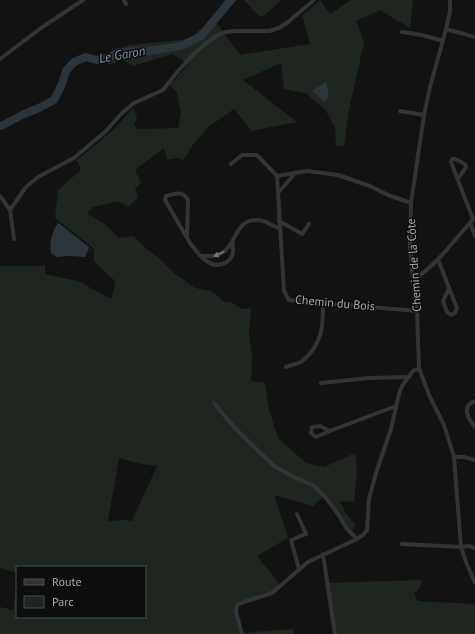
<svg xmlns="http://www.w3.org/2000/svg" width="475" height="634" font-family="'PT Sans',sans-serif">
<rect width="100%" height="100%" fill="#121213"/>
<!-- green -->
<path fill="#1f261f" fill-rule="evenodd" d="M225,0H237L216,22L240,55L310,44L302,15L320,0L330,14L351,0H413L410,28L380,10L356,21L364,42L349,110L344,146L336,145L335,128L326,111L306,93L284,89L281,63L243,80L297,122L252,131L234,109L207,128L192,146L183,161L178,158L167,160L164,148L135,170L141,183L135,189L138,198L128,207L118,201L93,207L87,213L106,225L118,237L121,238L133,236L147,249L159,258L173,272L195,288L211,291L219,297L224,302H231L242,309L251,308L250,323L249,334L252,355L251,381L265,383L269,409L278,438L306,463L324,467L355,453L357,469L354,502L340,501L346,514L356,525L350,534L334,510L323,497L313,506L274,495L288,538L257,556L282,587L265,597L240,604L237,612L243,633L293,629L294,634H0V607L13,610L17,584V617H145V567H17V573L0,568V266H45V274L78,281L111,299L116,282L94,261V249L55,218L58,190L81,170L77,160L113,130L133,108L137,118L134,125L138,129L178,128L181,114L177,93L170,85L188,64L173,54L133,66L122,60L109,65L105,57L129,45L190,39L207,23ZM119,458L142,464L157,466L132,521L125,520L108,521Z
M244,0H281L264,16H259Z
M421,580C422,587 418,590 414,594L418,601L475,604V634H333L325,583Z"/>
<!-- water -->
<path fill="#2c353b" d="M326,82C328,90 330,95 325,102L312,91Z
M58,223L60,224L89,247V248L85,257L69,256L56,257L51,253C49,243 52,232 58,223Z"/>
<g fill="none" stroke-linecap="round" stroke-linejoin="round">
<!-- river -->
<path stroke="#2c353b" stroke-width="8" d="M0,126L3,125L24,114L39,108L54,100L62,84L66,71L74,62L86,57L96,60L108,58L119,52L150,51L181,46L201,36L231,0"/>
<!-- street -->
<path stroke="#333438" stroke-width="4" d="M124,0L126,4
M450,0V12L446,29L430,87L424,115L411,203L410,245L412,272L417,311L419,368L429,395L444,425L454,457L461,547L466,562L475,583
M446,29L475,37
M402,32L422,35L443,41
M0,59L41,28L83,0
M400,111L424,115
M231,164L242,155H257L277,176
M458,179L466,167L465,164L455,159H452L451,162L473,219
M278,193L296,172
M0,196L10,210L14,239
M411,203L388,195L370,186L338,175L307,171L277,176L284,291L289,300L417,311
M10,210L26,187L38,177L74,158L106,131L121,114L134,103L163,90L178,71L194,54L209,41L218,35L226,32L237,31H269L279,28L288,22L314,0
M279,221L302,234L309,224
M470,223L475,236
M187,236L188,200C182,190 176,194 166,196L165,200L190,243C195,250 201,258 208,262C217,268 231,264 233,252C233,249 233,245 232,242
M202,256C208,256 214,257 220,254C238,245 234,218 259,220C267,221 272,226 279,228
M438,259L449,288L443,301L447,312L451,315L455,313L457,308L449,288
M413,280C435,267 457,237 474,218
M286,367C291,365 297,364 301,362C305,359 309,355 312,351C323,336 323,321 323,303
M321,383L369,378L409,377
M475,401C461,406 468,419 475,427
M214,403L234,427L251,444L274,466L292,476L314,486L326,498L338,514L347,529L357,539
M330,431L316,437L311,433L312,427L320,426L330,431L396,406
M454,457H464L475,460
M297,514L306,534L291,540L299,569
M402,544L461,547L469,546L475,548
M323,554L335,634
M242,634L236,612L237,605L241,603L272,593L308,562L357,539L363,535L367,530L369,499L376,473L391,429L399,394L402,386L413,371L419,368"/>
</g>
<!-- one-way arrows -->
<defs><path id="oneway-solid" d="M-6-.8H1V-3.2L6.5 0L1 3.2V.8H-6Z"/></defs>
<use fill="#71757c" href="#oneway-solid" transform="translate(219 254) rotate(155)"/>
<g text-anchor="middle" stroke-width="3" stroke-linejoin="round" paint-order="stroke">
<!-- street labels -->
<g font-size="12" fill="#a4aab3" stroke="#0d0d0e">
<text transform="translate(414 265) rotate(-94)" y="4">Chemin de la Côte</text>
<text transform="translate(335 303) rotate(5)" y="4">Chemin du Bois</text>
</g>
<!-- water labels -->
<g font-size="13" font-style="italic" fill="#7e98ab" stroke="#0d0d0e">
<text transform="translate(122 54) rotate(-10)" y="5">Le Garon</text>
</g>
</g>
<!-- legend -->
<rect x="16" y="566" width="130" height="52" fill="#0d0d0e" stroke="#494c50"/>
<rect x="24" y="579" width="20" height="6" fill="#333438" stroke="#494c50"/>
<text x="52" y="586" font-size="12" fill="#a4aab3">Route</text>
<rect x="24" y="596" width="20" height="12" fill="#1f261f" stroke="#494c50"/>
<text x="52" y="606" font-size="12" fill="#a4aab3">Parc</text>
</svg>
